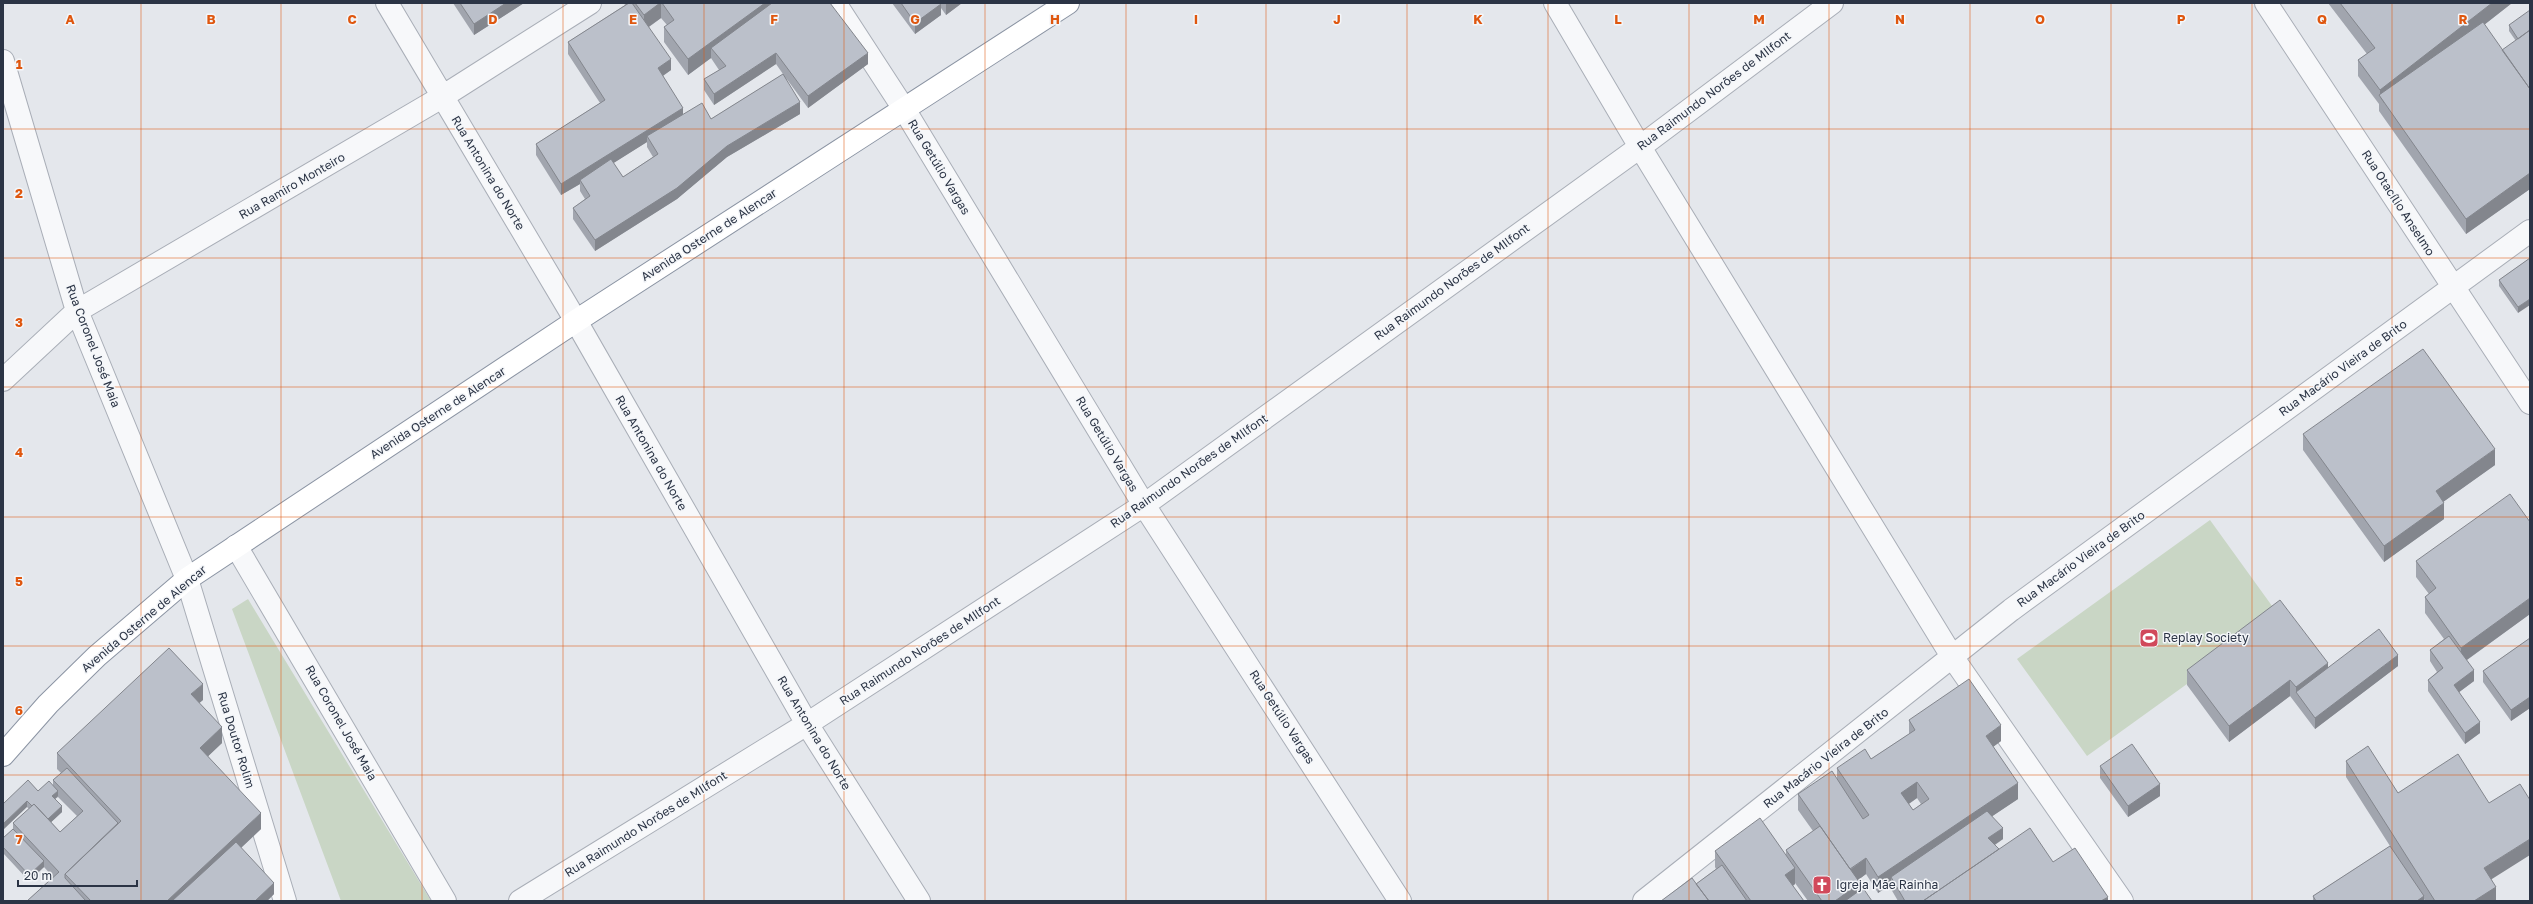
<svg xmlns="http://www.w3.org/2000/svg" width="2533" height="904" font-family="'Golos Text',sans-serif">
<rect width="100%" height="100%" fill="#e4e7ec"/>
<!-- green -->
<path fill="#c9d6c5" d="M2210,520L2280,617L2087,756L2017,659Z
M248,599L431,901H341L232,609Z"/>
<g fill="none" stroke-linecap="round" stroke-linejoin="round">
<!-- minor casing -->
<g stroke="#a9aeb7" stroke-width="24">
<path id="minor" d="M387,3L576,321L807,724L919,901
M835,3L904,109L1144,505L1400,901
M1555,3L1640,147L1953,658L2122,901
M2266,3L2530,403
M3,61L77,311L187,579L285,901
M3,380L77,311L442,97L590,3
M236,546L445,901
M520,901L807,724L1144,505L1640,147L1832,3
M1644,901L2011,610L2530,231"/>
</g>
<!-- highway casing -->
<g stroke="#8b94a3" stroke-width="24">
<path id="highway" d="M3,755L48,704L97,656L187,579L576,321L1068,3"/>
</g>
<!-- minor -->
<use href="#minor" stroke="#f7f8fa" stroke-width="22"/>
<!-- highway -->
<use href="#highway" stroke="#fff" stroke-width="22"/>
</g>
<!-- wall -->
<path fill="#a1a5ae" fill-rule="evenodd" d="M453,3H524L474,35Z
M624,3H830L868,64L808,108L786,78L800,114L727,157L677,199L595,251L573,219V208L585,199L580,191V184L561,195L536,155V144L600,103L568,54V42L625,5ZM661,18L667,25L664,27V42L688,75L711,58L719,70L704,79V90L714,105L776,64L783,74L711,119L683,115L663,76L671,70L649,27ZM647,142V147L653,157L623,177L613,163Z
M892,3H962L946,15L941,8V15L915,34Z
M2328,3H2512L2484,25L2502,50L2516,41L2509,31V25L2530,11V189L2466,234L2379,111V104L2358,76V60L2367,54Z
M2530,258L2518,313L2499,286V280Z
M2303,434L2495,465L2443,502L2444,519L2384,562L2303,450Z
M2416,561L2530,614L2467,660L2474,681L2459,692L2480,733L2465,744L2428,691V680L2437,672L2430,661V650L2444,639L2425,613V597L2429,594L2416,577Z
M2530,638V708L2511,721L2483,682V671Z
M2398,666L2315,729L2290,696L2229,742L2187,685V670Z
M203,700L199,703L222,743L208,756L261,829L241,848L274,894L267,901H27L53,877L44,867L29,881L3,853V838L13,829V823L29,809L27,807L3,804L53,785V780L61,773L57,769V753ZM58,797L77,816L60,832L51,822L62,812L55,799Z
M1909,720L2001,741L1993,747L2018,799L1992,816L2003,839L1995,845L1999,849L2053,862L2108,901H1898L1891,889V884L1878,893L1866,874L1858,880L1860,890L1872,901H1808L1795,883V884L1793,886L1804,901H1661L1696,884L1716,869L1715,867V851L1786,855V850L1813,831L1798,810V794L1837,780V768L1871,759L1909,734ZM1917,798L1921,804L1913,810L1909,804Z
M2346,761L2398,793L2492,880L2496,901H2425L2424,899V901H2313V896L2390,846L2346,777Z
M2100,766L2160,796L2128,817L2100,778Z"/>
<!-- shaded-wall -->
<path fill="#83868d" d="M506,3H524L474,35V24Z
M660,3H661V18L644,30V15Z
M765,3H787L711,48V58L688,75V59Z
M947,3H962L946,15V4Z
M2492,3H2512L2384,103L2380,97V90Z
M941,4V15L915,34V23Z
M776,53V64L714,105V94Z
M868,53V64L808,108V96Z
M671,59V70L658,79V68Z
M800,102V114L727,157L677,199L595,251V240L727,146Z
M683,108V119L647,136V142L582,183L580,180V184L561,195V184Z
M2530,173V189L2466,234V219Z
M2530,299V305L2518,313V307Z
M2495,449V465L2436,507V491Z
M2444,503V519L2384,562V546Z
M2530,598V614L2461,664V648Z
M2398,655V666L2315,729V718Z
M2328,663V679L2296,692V687Z
M2474,670V681L2454,696V685Z
M2290,680V696L2229,742V726Z
M203,684V700L191,710V694Z
M2530,697V708L2511,721V710Z
M2480,722V733L2465,744V733Z
M2001,725V741L1986,752V736Z
M222,727V743L200,764V748Z
M1917,782V798L1901,809V793Z
M2018,783V799L1894,882L1891,877V884L1878,893V877Z
M2160,784V796L2128,817V806Z
M58,791V796L52,802V796Z
M27,801V807L3,830V824Z
M62,806V812L46,827V821Z
M261,813V829L184,901H167Z
M2003,828V839L1988,849V838Z
M2530,839V855L2484,884V868Z
M1866,858V874L1850,886V870Z
M44,861V867L29,881V875Z
M1795,868V884L1785,891V875Z
M274,883V894L267,901H255Z
M1860,883V901H1835Z
M2496,887V901H2474Z
M2424,896V901H2417Z
M2108,897V901H2101Z"/>
<!-- building -->
<path fill="#bbc0ca" stroke="#83868d" fill-rule="evenodd" d="M460,3H506L474,24Z
M629,3H632L671,59L658,68L683,108L561,184L536,144L605,100L568,42Z
M635,3H660L644,15Z
M662,3H765L688,59L664,27L674,20Z
M772,3H830L868,53L808,96L776,53L714,94L704,79L726,66L711,48Z
M901,3H941V4L915,23Z
M2340,3H2492L2380,90L2358,60L2375,48Z
M2530,10V30L2518,39L2509,25Z
M2483,22L2530,89V173L2466,219L2379,95Z
M2530,30V89L2502,50Z
M783,74L800,102L727,146L677,188L595,240L573,208L590,196L580,180L611,159L623,177L658,154L647,136L702,103L711,119Z
M2530,258V299L2518,307L2499,280Z
M2423,349L2495,449L2436,491L2444,503L2384,546L2303,434Z
M2510,494L2530,522V598L2461,648L2425,597L2436,588L2416,561Z
M2280,600L2328,663L2296,687L2290,680L2229,726L2187,670Z
M2379,629L2398,655L2315,718L2296,692Z
M2449,636L2474,670L2454,685L2480,722L2465,733L2428,680L2443,668L2430,650Z
M2530,638V697L2511,710L2483,671Z
M169,648L203,684L191,694L222,727L200,748L261,813L167,901H91L65,874L121,821L57,753Z
M1969,679L2001,725L1986,736L2018,783L1878,877L1866,858L1850,869L1798,794L1832,771L1863,819L1869,815L1837,768L1865,749L1871,759L1915,730L1909,720ZM1917,782L1929,799L1913,810L1901,793Z
M2132,744L2160,784L2128,806L2100,766Z
M2368,746L2398,793L2458,754L2489,803L2520,784L2530,800V839L2484,868L2496,887L2474,901H2435L2346,761Z
M67,768L118,823L65,874V878L86,901H27L59,872L13,823L34,804L60,832L83,811L53,780Z
M28,780L38,791L49,781L58,791L52,796L62,806L48,819L34,804L32,806L27,801L3,824V804Z
M1987,811L2003,828L1988,838L1999,849L1923,901H1905L1891,877Z
M1760,818L1795,868L1785,875L1804,901H1751L1715,851Z
M1820,826L1860,883L1835,901H1822L1786,850Z
M2030,828L2053,862L2075,848L2108,897L2101,901H1923Z
M13,829L44,861L29,875L3,847V838Z
M236,842L274,883L255,901H172Z
M2390,846L2424,896L2417,901H2316L2313,896Z
M1722,865L1747,901H1709L1696,884Z
M1692,878L1709,901H1661Z
M1863,888L1872,901H1845Z"/>
<!-- grid -->
<path fill="none" stroke="#df570f" stroke-width="1" stroke-opacity="0.55" d="M141,3V901M281,3V901M422,3V901M563,3V901M704,3V901M844,3V901M985,3V901M1126,3V901M1266,3V901M1407,3V901M1548,3V901M1689,3V901M1829,3V901M1970,3V901M2111,3V901M2252,3V901M2392,3V901M3,129H2530M3,258H2530M3,387H2530M3,517H2530M3,646H2530M3,775H2530"/>
<!-- icons -->
<defs>
<g id="stadium-square" transform="scale(1)"><rect x="-9" y="-9" width="18" height="18" rx="4" fill="#d1495b" stroke="#f4f6f9"/><path d="M0-5a6.5 5 0 1 0 0 10a6.5 5 0 1 0 0-10ZM-3.5-1.8h7v3.6h-7Z" fill="#fff"/></g>
<g id="church-square" transform="scale(1)"><rect x="-9" y="-9" width="18" height="18" rx="4" fill="#d1495b" stroke="#f4f6f9"/><path d="M-1.2-6h2.4v3.5h3.3v2.4h-3.3V6h-2.4V-.1h-3.3v-2.4h3.3Z" fill="#fff"/></g>
</defs>
<g fill-rule="evenodd">
<use href="#stadium-square" x="2149" y="638"/>
<use href="#church-square" x="1822" y="885"/>
</g>
<g text-anchor="middle" stroke-width="3" stroke-linejoin="round" paint-order="stroke">
<!-- street labels -->
<g font-size="12" fill="#2b3445" stroke="#f4f6f9">
<text transform="translate(1714 91) rotate(-37)" y="4">Rua Raimundo Norões de MIlfont</text>
<text transform="translate(939 167) rotate(59)" y="4">Rua Getúlio Vargas</text>
<text transform="translate(488 173) rotate(59)" y="4">Rua Antonina do Norte</text>
<text transform="translate(292 186) rotate(-30)" y="4">Rua Ramiro Monteiro</text>
<text transform="translate(2398 203) rotate(57)" y="4">Rua Otacílio Anselmo</text>
<text transform="translate(709 235) rotate(-33)" y="4">Avenida Osterne de Alencar</text>
<text transform="translate(1452 282) rotate(-36)" y="4">Rua Raimundo Norões de MIlfont</text>
<text transform="translate(93 346) rotate(69)" y="4">Rua Coronel José Maia</text>
<text transform="translate(2343 368) rotate(-36)" y="4">Rua Macário Vieira de Brito</text>
<text transform="translate(438 413) rotate(-33)" y="4">Avenida Osterne de Alencar</text>
<text transform="translate(1107 444) rotate(59)" y="4">Rua Getúlio Vargas</text>
<text transform="translate(651 453) rotate(60)" y="4">Rua Antonina do Norte</text>
<text transform="translate(1189 471) rotate(-35)" y="4">Rua Raimundo Norões de MIlfont</text>
<text transform="translate(2081 559) rotate(-36)" y="4">Rua Macário Vieira de Brito</text>
<text transform="translate(144 619) rotate(-40)" y="4">Avenida Osterne de Alencar</text>
<text transform="translate(920 651) rotate(-33)" y="4">Rua Raimundo Norões de MIlfont</text>
<text transform="translate(1282 717) rotate(57)" y="4">Rua Getúlio Vargas</text>
<text transform="translate(341 723) rotate(60)" y="4">Rua Coronel José Maia</text>
<text transform="translate(814 733) rotate(59)" y="4">Rua Antonina do Norte</text>
<text transform="translate(236 740) rotate(73)" y="4">Rua Doutor Rolim</text>
<text transform="translate(1826 758) rotate(-38)" y="4">Rua Macário Vieira de Brito</text>
<text transform="translate(646 824) rotate(-32)" y="4">Rua Raimundo Norões de MIlfont</text>
</g>
<!-- poi labels -->
<g font-size="12" fill="#2b3445" stroke="#f4f6f9" text-anchor="start">
<text x="2163" y="642">Replay Society</text>
<text x="1836" y="889">Igreja Mãe Rainha</text>
</g>
</g>
<g font-size="13" text-anchor="middle" font-weight="bold" fill="#df570f" stroke="#f4f6f9" stroke-width="3" stroke-linejoin="round" paint-order="stroke">
<text x="70" y="24">A</text>
<text x="211" y="24">B</text>
<text x="352" y="24">C</text>
<text x="493" y="24">D</text>
<text x="633" y="24">E</text>
<text x="774" y="24">F</text>
<text x="915" y="24">G</text>
<text x="1055" y="24">H</text>
<text x="1196" y="24">I</text>
<text x="1337" y="24">J</text>
<text x="1478" y="24">K</text>
<text x="1618" y="24">L</text>
<text x="1759" y="24">M</text>
<text x="1900" y="24">N</text>
<text x="2040" y="24">O</text>
<text x="2181" y="24">P</text>
<text x="2322" y="24">Q</text>
<text x="2463" y="24">R</text>
<text x="19" y="69">1</text>
<text x="19" y="198">2</text>
<text x="19" y="327">3</text>
<text x="19" y="457">4</text>
<text x="19" y="586">5</text>
<text x="19" y="715">6</text>
<text x="19" y="844">7</text>
</g>
<!-- border -->
<rect width="2533" height="904" fill="none" stroke="#2b3445" stroke-width="8"/>
<!-- scale -->
<path d="M18 880v6h119v-6" fill="none" stroke="#2b3445" stroke-width="2"/>
<text x="24" y="880" font-size="12" fill="#2b3445" stroke="#f4f6f9" stroke-width="3" paint-order="stroke">20 m</text>
</svg>
